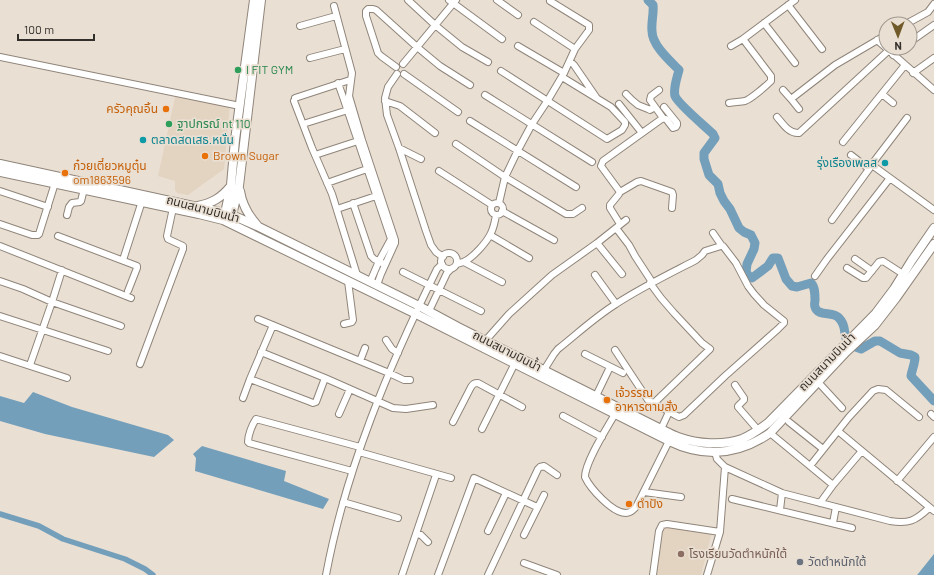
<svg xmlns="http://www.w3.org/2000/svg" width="934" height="575" font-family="Barlow,'Noto Sans Thai',sans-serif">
<rect width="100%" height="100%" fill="#eadfd3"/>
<!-- built -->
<path fill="#e3d3c1" d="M176,93L230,104L224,169L188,195L177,193L175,190V181L158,176Z
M663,525L712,532L701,575H653Z"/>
<!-- water -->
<path fill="#749fbb" d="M33,392L72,407L168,435L174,440L154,457L45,434L0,421V396L24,403Z
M202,446L286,471L284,481L329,499L323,509L195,471L196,458L193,454Z
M934,554V575H917L918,574Z"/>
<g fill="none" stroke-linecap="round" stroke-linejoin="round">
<!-- canal -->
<path stroke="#749fbb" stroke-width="5.5" d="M0,514L39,526L63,539L125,559L145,569L153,575"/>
<!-- river -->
<path stroke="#749fbb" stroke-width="9" d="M648,0L653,5C654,14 651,22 652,31C652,45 669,60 679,70C677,78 673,88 675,96C678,104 706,127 713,134L715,138L704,153V159L709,175L718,184L720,193L724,201L730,209L739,228L744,232L751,235L755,243L754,249L747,264L746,272L748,275L752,278L768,266L773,258H778L786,279L792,286L797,287L811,283C815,287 815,294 815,300C815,302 814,305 815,307C818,317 833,311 839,318C851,330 836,341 861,349L875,341H880L900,353L911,355L915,357C915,364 912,369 911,376L934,401"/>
<!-- minor casing -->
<g stroke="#8f857a" stroke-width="8">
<path id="minor" d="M408,0L435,25L462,47L488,62
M449,0L502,39
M497,0L518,15
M788,5L822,49
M334,6L352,73L349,96L362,140L395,240V243L381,274L377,285
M534,22L575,49
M764,23L795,63
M906,24L928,12L934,4
M300,26L336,16
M877,40L934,90
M910,42L934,25
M518,46L564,73
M731,46L743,39L795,0
M893,55L902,48
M0,57L240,106
M310,58L345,49
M570,61L574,65L596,97
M403,64L456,0
M396,67L381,56L378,53L366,16V11L368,9H373L376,10L417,47L440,66L470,85
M501,71L607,139L622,130L625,125V122L611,107L562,77
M913,73L934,58
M397,74L388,87L385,98L387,115L399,148L426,231L431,245L436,252L443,257
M404,74L458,112
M338,83L343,97L391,239L379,261L370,282
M659,90L651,96L650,100L663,118
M783,90L791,99
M626,94L632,100L638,105L648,109L650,110L655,107
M882,94L893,103
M485,95L592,162
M295,98L350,80
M294,101L312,148L332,194L357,275
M385,101L400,106L435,133
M729,103C734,102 740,102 745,101C751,99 766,86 771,81V76L743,39
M619,104L642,133
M799,109L791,99L835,65L886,35
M777,117C783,124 789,134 799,133L888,51
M470,121L576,187
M303,124L348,110
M843,142L905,65
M456,144L505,177L566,214H573L582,208
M399,148L421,159
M315,155L361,140
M851,155L869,169
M872,165L934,210
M439,171L492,205
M327,183L367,169
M0,191L48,207
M620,192L637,182L641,181L672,192L673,195L672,208
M353,203L371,256L374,259L382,263
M499,203L505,177L518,150L532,124L548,100L564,73L575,49L589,30V25L550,1
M491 209a6 6 0 1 1 12 0a6 6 0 1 1-12 0Z
M337,209L376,196
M502,211L554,240
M67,215L69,207L72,203L80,202L81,201L84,189
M832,220L872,165V164L907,118
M0,224L32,235H38L39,234L55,183
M620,224L610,208V205L619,194L620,192L601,166L603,161L663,118L666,119L673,128L676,127L677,125V123L664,107
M616,228L629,245L635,256L652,282
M713,233L722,246
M490,235L529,258
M58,236L137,266V268L128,291
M597,243L622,274
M0,246L131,298
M441 261a8 8 0 1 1 16 0a8 8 0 1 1-16 0Z
M855,259L872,271
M123,260L142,201
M464,262L502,282
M457,264C459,263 461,263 463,262C472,259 487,242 491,233C494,227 495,221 496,215
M847,268L863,278H866L879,262L883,261L903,274
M403,272L481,311
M595,275L616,304
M815,276L827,259L890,178
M0,281L23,289L52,302L121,326
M650,283L661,298L674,313L702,343L710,349L654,403
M429,311L447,273L451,269
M0,316L108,351
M258,319L389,373L404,380H410
M344,324L352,322L353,320L348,281
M386,340L392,349L398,353
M486,340L509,314L552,275L597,243L626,220
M261,352L325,378L393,408L406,409L433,405
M585,354L623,373
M0,356L67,378
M360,361L365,348
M140,364L183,249V246L168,239L167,236L173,208
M30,365L52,302L62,270
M544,370L554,354L558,349C577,334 595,317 616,304C642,287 669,274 696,260L702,255L705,251L721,246H723L736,263L748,286L754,294L764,305L784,321V323L778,329L725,376L684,415L679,417L675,415L648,400L615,350
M250,379L308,401L313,403L316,402L325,378
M818,382L842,408
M735,385L744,398V400L738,406V407L758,430
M596,396L610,367
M243,398L250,379L273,325
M339,414L350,389
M615,414C607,428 585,462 585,477C590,488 612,513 626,513C631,513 633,510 636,507L669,441
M931,414L934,417
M563,416L602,437
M453,422L471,387C473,384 474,383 478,383L522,407
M789,422L823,449
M482,429L515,363
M661,429L669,412
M838,431L934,511
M770,433L833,485
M359,452L451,478
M715,452L717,459L725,467L782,493L890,521C909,524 915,521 929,508
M810,466L849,417L873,391L878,389L886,390L919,417
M352,471L249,443L248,442C248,435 252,425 256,419L360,447
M897,481L934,437
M644,492L681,497
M732,499L852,528
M343,502L398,518
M820,503L833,485L861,452
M780,510L782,493
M833,523L836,507
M488,531L506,493
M417,534L421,535L428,542
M524,535L544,495
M524,563L557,575
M326,575C346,468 389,366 437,269L442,264
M402,575L436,475
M438,575L474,478L537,507
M488,575L538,469L540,467L544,466L557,475
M653,575L659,531L662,525L667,524L720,532
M707,575L720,532L725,467"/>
</g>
<!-- secondary casing -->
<g stroke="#8f857a" stroke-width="10">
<path id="secondary" d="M0,164L216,211L232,215L257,226L419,306L458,327L661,429C667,432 672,435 678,437C698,444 722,446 742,439C751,435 760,429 768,423L876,313L894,289L912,260L934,228
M0,172L199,214L223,220L416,314L669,441C704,458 738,455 770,433L846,352L875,325L896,298L934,244
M240,191C242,204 248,215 257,225
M198,206C212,203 221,198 230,187
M224,218L231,185L235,140L254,0
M231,219L239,186L261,0"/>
</g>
<!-- minor -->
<use href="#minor" stroke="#fff" stroke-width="6"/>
<!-- secondary -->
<use href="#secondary" stroke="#fff" stroke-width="8"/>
</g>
<!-- markers -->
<g fill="#2e9e5b" stroke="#eadfd3" stroke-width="1.5">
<circle cx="238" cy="70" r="4"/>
<circle cx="169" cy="124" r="4"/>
</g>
<g fill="#e8710a" stroke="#eadfd3" stroke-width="1.5">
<circle cx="166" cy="109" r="4"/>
<circle cx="205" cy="156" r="4"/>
<circle cx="65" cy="173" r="4"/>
<circle cx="607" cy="400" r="4"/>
<circle cx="629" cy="504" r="4"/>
</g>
<g fill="#0f9aa8" stroke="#eadfd3" stroke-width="1.5">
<circle cx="143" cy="140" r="4"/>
<circle cx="885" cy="163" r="4"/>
</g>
<circle fill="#8d6e63" stroke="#eadfd3" stroke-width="1.5" cx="681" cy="554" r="4"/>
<circle fill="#6b7280" stroke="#eadfd3" stroke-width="1.5" cx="800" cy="562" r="4"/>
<g text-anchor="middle" stroke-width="3.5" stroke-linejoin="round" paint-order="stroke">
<!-- leisure labels -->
<g font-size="12" fill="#27864d" stroke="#eadfd3" text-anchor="start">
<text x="246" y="74">I FIT GYM</text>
<text x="177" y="128">ฐาปกรณ์ nt 110</text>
</g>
<!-- food labels -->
<g font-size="12" fill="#c56008" stroke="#eadfd3" text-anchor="start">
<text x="158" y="113" text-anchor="end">ครัวคุณอิ้น</text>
<text x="213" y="160">Brown Sugar</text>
<text x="73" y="170">ก๋วยเตี๋ยวหมูตุ๋น<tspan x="73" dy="14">om1863596</tspan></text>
<text x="615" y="397">เจ้วรรณ<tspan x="615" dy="14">อาหารตามสั่ง</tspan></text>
<text x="637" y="508">ดำปัง</text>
</g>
<!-- culture labels -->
<g font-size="12" fill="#0d838f" stroke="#eadfd3" text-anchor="start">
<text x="151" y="144">ตลาดสดเสธ.หนั่น</text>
<text x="877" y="167" text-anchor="end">รุ่งเรืองเพลส</text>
</g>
<!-- street labels -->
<g font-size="12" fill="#332f2a" stroke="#eadfd3">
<text transform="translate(203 209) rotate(15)" y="4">ถนนสนามบินน้ำ</text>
<text transform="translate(507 351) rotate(27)" y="4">ถนนสนามบินน้ำ</text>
<text transform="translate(827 362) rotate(-46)" y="4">ถนนสนามบินน้ำ</text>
</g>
<!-- education labels -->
<g font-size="12" fill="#785e54" stroke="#eadfd3" text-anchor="start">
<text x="689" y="558">โรงเรียนวัดตำหนักใต้</text>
</g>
<!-- worship labels -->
<g font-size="12" fill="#5b616d" stroke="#eadfd3" text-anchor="start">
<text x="808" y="566">วัดตำหนักใต้</text>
</g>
</g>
<!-- north arrow -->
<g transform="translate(898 36) rotate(179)"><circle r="19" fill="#eadfd3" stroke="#a1998f"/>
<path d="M0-3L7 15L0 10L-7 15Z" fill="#715a2a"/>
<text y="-6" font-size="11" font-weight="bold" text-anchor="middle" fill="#332f2a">N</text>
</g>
<!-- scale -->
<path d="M18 34v6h76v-6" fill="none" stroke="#332f2a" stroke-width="2"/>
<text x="24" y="34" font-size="12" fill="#332f2a" stroke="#eadfd3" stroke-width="3" paint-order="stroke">100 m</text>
</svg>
